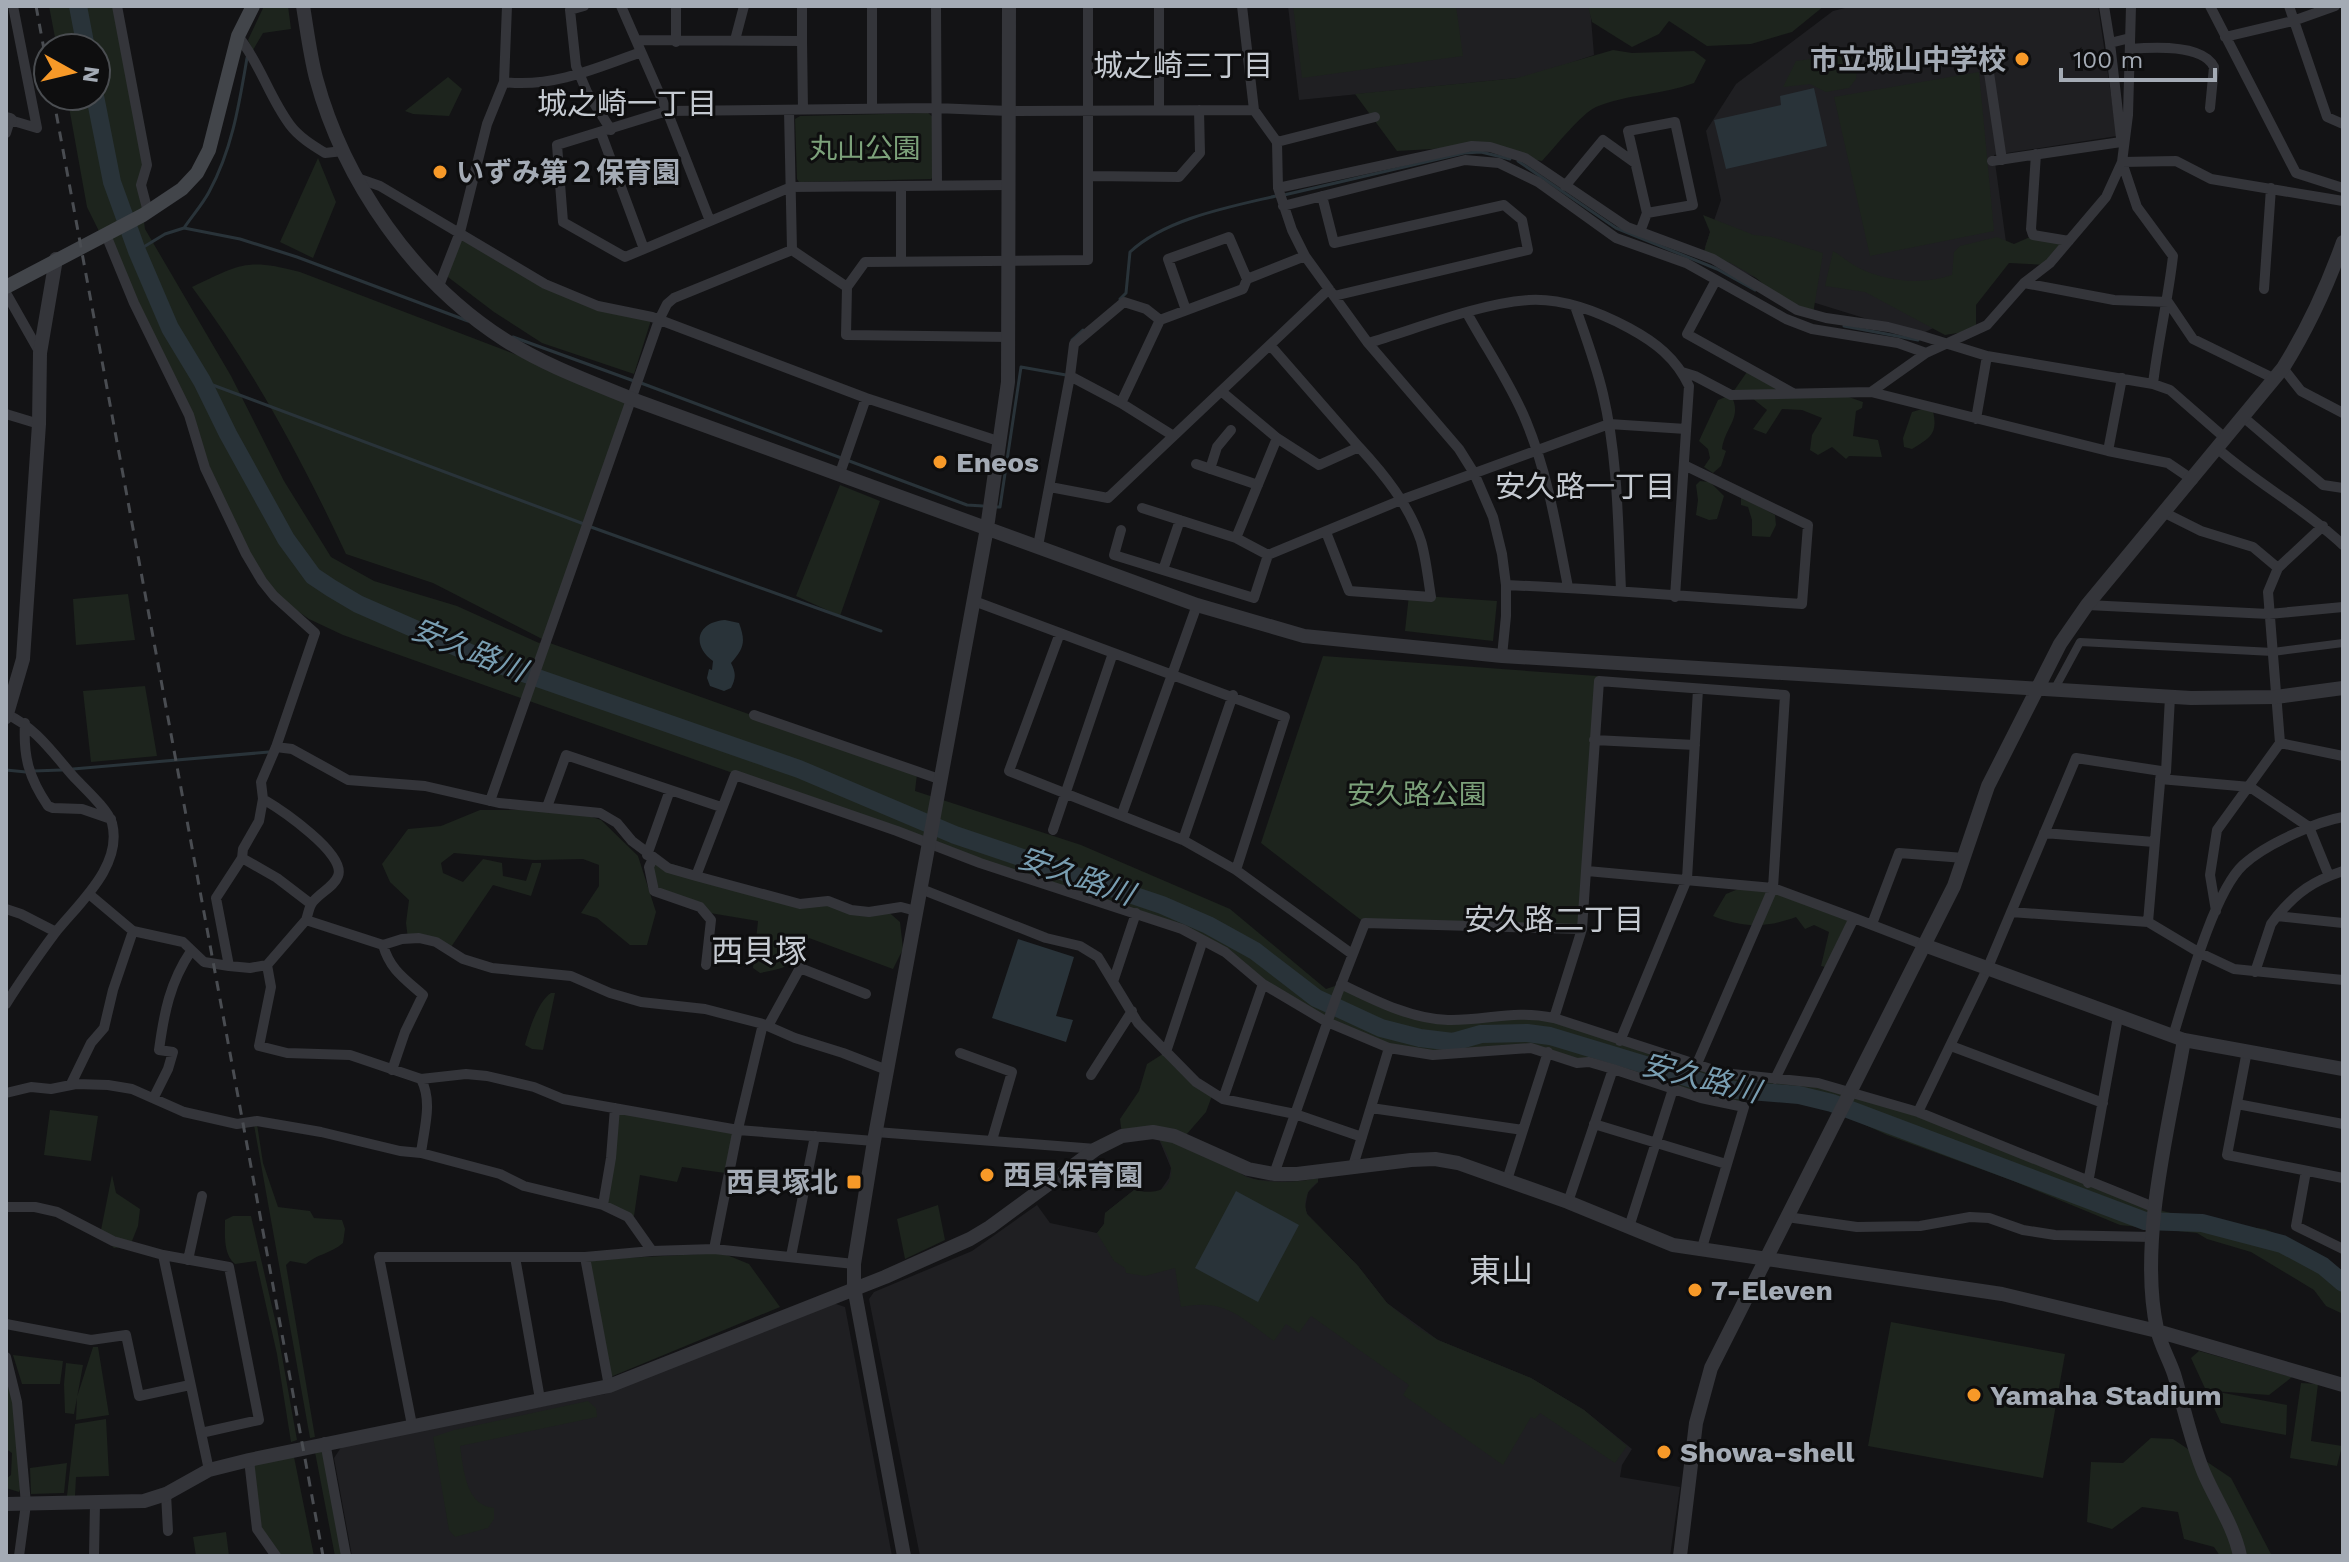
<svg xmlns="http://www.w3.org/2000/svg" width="2349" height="1562" font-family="'Work Sans','Noto Sans JP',sans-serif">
<rect width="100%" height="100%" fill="#131315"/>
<!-- built -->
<path fill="#1f1f22" d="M1288,6H1590L1594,55L1528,77L1299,100Z
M1853,6H2098L2117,136L1994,155L2006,242L1962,314L1919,335L1809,301L1713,259L1705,247L1721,200L1706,131L1736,84L1833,11Z
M1156,1132L1204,1149L1237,1173L1257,1180L1318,1182L1308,1192L1305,1207L1307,1214L1358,1266L1387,1303L1438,1340L1531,1378L1584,1410L1632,1449L1622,1465L1620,1477L1680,1487L1670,1556H920L869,1299L874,1292L972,1251L1037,1205L1050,1223L1097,1233L1104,1224L1105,1213L1134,1190L1153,1194L1160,1191L1169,1178L1171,1168Z
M833,1303L845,1307L892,1556H352L334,1458L342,1446L605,1394Z"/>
<!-- green -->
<path fill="#1d241d" d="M49,6H114L147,165L139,184L145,229L231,376L284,481L331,557L374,581L457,606L539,643L546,641L433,583L346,554C302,460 254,370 192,287C241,264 246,258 300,272L632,399L547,642L917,774L915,791L1081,845L1230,909L1326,989L1341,984L1411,1014L1448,1020L1538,1014L1690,1064L1818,1083L1864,1096L2163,1211L2207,1222L2265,1229L2306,1247L2343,1271V1314L2326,1306L2314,1290L2251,1252L2207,1239L2197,1233L2120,1225L2011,1180L1887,1135L1829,1108L1769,1099L1747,1100L1732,1105L1526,1048L1459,1053L1389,1048L1316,1015L1210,942L343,635L309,619L273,594L246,554L162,358L87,207L67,96H96V48H57Z
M264,6H288L291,29L263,33L253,50L248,40Z
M1293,6H1456L1463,56L1302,78Z
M1588,6H1824L1792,32L1751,44L1707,46L1669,21L1659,34L1632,47L1592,22Z
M1613,50L1632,53L1694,51L1706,60L1694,83C1662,95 1627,94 1596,107C1582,113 1554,148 1542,161L1467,147L1397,151L1355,94L1517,78Z
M1849,54L1858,63L1856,79L1849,88L1826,92L1810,84L1783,87L1796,61Z
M1979,72L1994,231L1870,256L1834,97Z
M448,77L462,89L449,116L413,114L405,111Z
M928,113L933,117L934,176L931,179L799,182L797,179L795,119L800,116Z
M318,158L336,202L313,258L280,242Z
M1703,215L1754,235L1772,237L1823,253L1813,314L1782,300L1755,277L1731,263L1703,255L1710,232Z
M458,236L572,295L652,317L634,374L542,343L494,312L444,274Z
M1997,237L2014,244L2030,237L2069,241L2047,265L2009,263L1976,305V330L1945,335L1865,292L1825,286L1833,251C1842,256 1850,264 1859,268C1887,282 1923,285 1952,275L1954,252L1960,246Z
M1749,369L1796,396H1846L1863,402L1862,408L1856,411L1853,436L1878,440L1882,457L1849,456L1846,459L1832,447L1818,455L1810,450L1812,435L1822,418L1802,410L1782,409L1766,434L1753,429L1767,410L1752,398L1731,395C1743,418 1725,426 1722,449L1726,451L1721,466L1713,473L1704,467L1710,458L1708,449L1699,441L1718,400L1731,395Z
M1922,409L1933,411C1938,434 1931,437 1912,449L1904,447L1903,438L1912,412Z
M1700,481L1710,482L1724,496L1717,519L1709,520L1696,515L1698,500L1696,485Z
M840,485L880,501L840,616L796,596Z
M1741,496L1775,515L1776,525L1770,537L1752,536V520L1748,507L1741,505Z
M128,594L135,640L76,645L73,599Z
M1409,595L1497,601L1493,641L1405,631Z
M1323,656L1597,676L1582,929L1365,923L1261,843Z
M145,686L157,756L91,762L83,691Z
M480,810H571L601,820L638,856L656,912L647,945H630L597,918L581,913L599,886V865L583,859L534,860L454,853L441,863L443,873L463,882L483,859L502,863L503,876L526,881L532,863H541V866L531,896L493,885L449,950L408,939L406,923L409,900L390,882L382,864L408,829L441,826Z
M653,858L800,904L828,901L851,910L885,909L900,922L903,949L893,969L809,938C793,965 792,967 760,973L753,968L758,921L704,912L653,885Z
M1748,885L1773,888L1827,913L1854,918L1830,968L1821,966L1829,932L1814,925L1805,929L1796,917C1766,928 1743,928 1713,916L1726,894Z
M551,993H555L543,1050L532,1049L525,1045C529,1030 538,1001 551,993Z
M1166,1052L1213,1093L1206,1112L1186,1135L1246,1177C1269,1184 1294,1183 1318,1178V1182C1306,1190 1303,1201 1307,1214L1358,1266L1387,1303L1417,1327L1438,1340L1531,1378L1584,1410L1627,1446L1615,1463L1540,1413L1535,1419L1531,1417L1503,1465L1403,1395L1409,1385L1311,1316L1299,1333L1286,1324L1274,1341C1240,1317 1225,1298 1181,1307L1175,1268L1145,1276L1126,1273L1125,1268L1114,1261L1097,1233L1104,1224L1105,1213L1134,1190C1152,1194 1173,1193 1171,1168C1170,1157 1161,1143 1156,1132L1122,1136L1120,1119L1139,1091L1147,1064Z
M619,1109L737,1133L725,1173L682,1167L677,1182L640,1175L634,1216L628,1217L604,1200Z
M50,1110L98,1116L91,1161L44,1155Z
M257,1124L263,1163L278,1207L310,1211L314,1218L342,1220L345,1229L343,1243C330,1254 317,1254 306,1264L290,1261L286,1265L315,1437L310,1438L254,1125Z
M112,1175L116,1193L140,1209L138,1226L130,1246L114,1248L100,1235Z
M938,1205L945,1240L905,1259L897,1219Z
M233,1216H251L277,1328L297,1440L291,1442L277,1354L256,1261L235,1264C223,1254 225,1235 225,1220Z
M722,1253L749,1264L780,1307L608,1378L586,1260Z
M1891,1322L2065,1354L2043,1478L1868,1446Z
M93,1347H98L109,1415L76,1420L77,1397Z
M2199,1351L2292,1377L2269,1395L2213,1391L2287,1405L2286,1435L2221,1423L2191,1358Z
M13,1355L63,1361L60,1384H22Z
M6,1358L24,1479L19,1492L6,1488V1479L11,1475L12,1453L6,1449Z
M66,1363L83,1365L74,1414L65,1413L64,1384Z
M2301,1383L2318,1384L2311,1441L2342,1446L2337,1466L2290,1458Z
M588,1401L596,1408L597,1417L460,1446C464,1470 465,1505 494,1508V1519L488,1528L455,1537L449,1530L433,1437L454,1430Z
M106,1419L109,1476L76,1477L75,1496H67L75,1424Z
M2151,1438L2173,1439L2231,1478L2272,1556H2220L2214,1547L2184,1539L2178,1512L2142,1507L2112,1529L2087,1522L2091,1462L2123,1463Z
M315,1452H327L346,1556H335Z
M294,1457L314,1556H276L257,1529L249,1464Z
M67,1463L64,1493L31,1494L30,1468Z
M226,1532L229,1556H196L193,1537Z"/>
<!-- water -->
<path fill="#293339" d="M1814,88L1827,146L1726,169L1714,120L1781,105L1780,96Z
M725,620L739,623C746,642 744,648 731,663C736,673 736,678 731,688L724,691L710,686L707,678L709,669L712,670L713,661C691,645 697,622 725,620Z
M1018,939L1074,957L1056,1016L1073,1020L1066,1042L992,1018Z
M1236,1191L1299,1225L1258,1302L1195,1268Z"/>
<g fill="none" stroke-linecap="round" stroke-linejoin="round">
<!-- stream -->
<path stroke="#293339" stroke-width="3" d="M1518,161L1616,228L1717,269L1755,290
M1284,195L1464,153L1481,152L1510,159
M184,228C192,216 202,205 209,192C232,150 239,105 247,58
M137,251L165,234L184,228L240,239L297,257L468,321
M1120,299L1126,293L1130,252C1165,219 1229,207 1276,196
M1844,326L1918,340
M513,337L634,381
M1072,340L1083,330
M202,381L584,524
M641,383L967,505L983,506
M995,507H1000L1021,367L1066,375
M591,527L881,631
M73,769L269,752
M6,770L26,772
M33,771L62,770"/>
<!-- river -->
<path stroke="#293339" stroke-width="18" d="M78,6L86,48
M95,96L112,182L137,251L170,328L202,381L228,434L286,539L313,576L331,588L358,604L486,660L799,769L955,835L1162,905L1208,925L1255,951L1316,998L1381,1028L1420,1038L1453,1042L1481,1034L1527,1033L1550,1036L1725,1089L1799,1095L1832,1103L2145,1221L2202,1223L2282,1244L2323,1266L2343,1283"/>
<!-- pedestrian -->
<path stroke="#34353a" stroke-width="8" d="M2054,690L2080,642L2273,652L2343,643"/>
<!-- minor -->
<path stroke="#34353a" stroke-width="10" d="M117,6L147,165L141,185L148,212
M507,6L504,82C552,88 597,68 641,52
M584,6L570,10L576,66L587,92L611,130
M621,6L667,111L710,221
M872,6V109
M936,6L937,186
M1159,6V109
M1242,6L1254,110L1277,142L1278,188L1292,230L1305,256L1368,343L1459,449L1474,473L1493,517L1502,554L1506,585V616L1502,656
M2104,6L2110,43L2130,38
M2210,6L2296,173L2343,188
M2289,6L2327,117L2343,124
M238,36C260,63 269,97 290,125C299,137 312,145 325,153L343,151
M2225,37L2293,21L2335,6
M636,40L802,41V6
M735,40L744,6
M802,41L803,110
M676,42V6
M2110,43L2121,138
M2130,49C2152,47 2203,44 2214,67L2210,108
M1988,66L2002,160
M789,111L792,250
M6,133L10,120L37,128L13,6
M601,133L644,249
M1277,142L1375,117
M2036,154L2031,229L2033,235L2069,241
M1992,161L2121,142
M2122,162L2137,207L2173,256C2168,300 2158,341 2153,384
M2122,162L2176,161L2211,179L2343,201
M1089,176L1179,177L1200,153L1199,110
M357,178L380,186L545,284L598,306L652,317L866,398L998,441
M1010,185L791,187L625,257L563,222L557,145L667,111L935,108L1009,111L1254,110
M1565,186L1603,140L1635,163
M1278,188L1472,146L1490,147L1525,158L1627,227L1713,259L1797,310L1826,318L1888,327L1919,335L1987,356L2153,384L2170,390L2225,438
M1322,196L1334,243L1504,205L1522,220L1528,250L1334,296
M1283,206L1465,160L1499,163L1538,182L1616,238L1686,263L1786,319L1812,329L1898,343L1926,353L1987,325L2024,283L2050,263L2106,197L2122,162L2128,115L2131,6
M1640,232L1647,213L1693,205L1675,122L1628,131L1647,213
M106,235L134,303L189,415L205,468L246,554L262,581L274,596L315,633L276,747L261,782L263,799L259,821L243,849L242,858L216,898L229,966
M792,250L847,287
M901,260V187
M1716,280L1687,334L1793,393
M2024,283L2114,300L2168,302L2193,339L2275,379
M439,286L460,232L487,124L504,82
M2264,289L2271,188
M6,293L40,353
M1575,306C1585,335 1596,364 1603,394C1618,458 1618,524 1621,590
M1186,310L1168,259L1229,237L1247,279
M1467,313C1486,348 1511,384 1526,421C1548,474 1557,531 1568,587
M1010,337L846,335L847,287L865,262L1088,260V6
M1368,343C1416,329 1480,303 1529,300C1563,298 1599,312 1629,328C1655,342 1676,358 1689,386L1675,597
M1270,345L1359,447
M2283,368L2301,391L2343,413
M1682,372L1695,376L1731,395L1871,392L1926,353
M1070,376L1074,344L1124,302L1146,309L1160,320
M1221,391L1277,438L1319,465L1359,447C1384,474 1409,505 1421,541C1426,558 1428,579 1431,597L1349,591L1326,532
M1871,392L2108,451L2168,463L2193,480
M1121,403L1172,435
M6,414L39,424
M2242,416L2323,485L2343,488
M1976,419L1987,356
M2218,449C2258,484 2305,509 2343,545
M2108,451L2122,378
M1196,464L1258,485
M1210,469L1217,447L1231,430
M840,473L866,398
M1050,487L1108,498L1329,289
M1142,508L1236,538L1268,555
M2165,513L2201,531L2253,547L2278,568
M1121,530L1114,555L1254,598L1268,555L1401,500L1609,424L1686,429
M1236,538L1277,438
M1038,546L1070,376L1121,403L1160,320L1243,289L1247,279L1305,256
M1163,570L1180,520
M1506,585C1605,589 1703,598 1802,604L1808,525L1684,465
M974,601L1285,717L1236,870
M2087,605L2269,614L2343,607
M1060,633L1009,771L1183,840L1236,870L1352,954
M6,714C34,726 53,753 73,776C83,787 108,809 112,823C123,866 79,903 55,933C38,956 21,980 6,1004
M754,715L942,780
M25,723C23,757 29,778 48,806L53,808L82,809L111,819
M1594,740L1695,745
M2280,743L2343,756
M276,747L292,749L348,780L425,786L499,803L600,813L617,823L632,841L668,868L696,876L735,775L897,831L980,863L1182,929L1225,952L1263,984L1327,1022L1389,1048L1433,1055L1531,1048L1577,1063L1589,1062L1613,1069
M2161,771L2166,772L2170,697
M2160,779L2250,787L2309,827L2329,876
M263,799C280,809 347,854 338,876C334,887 319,893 312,903C309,907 308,915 306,920
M490,801L659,320L667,304L674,298L792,250
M547,807L566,755L721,807
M1122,814L1197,605
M1053,830L1113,653
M2044,833L2154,842
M1183,840L1233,695
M647,855L670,790
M242,858L277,878L311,904
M653,858L649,867L654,891L700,907L711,920L706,965
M1587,871L1773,888L1854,918
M696,876L800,904L828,901L851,910L869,912L901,907L916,911
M921,889L1046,938L1080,946L1098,957L1138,1023L1196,1082L1223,1099L1295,1114L1362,1137
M89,894L133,931L183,942L204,962L229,966L250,968L267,965L306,920L383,945L402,939L419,938L436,942L463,959L492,968L571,976L610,993L641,1002L705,1009L763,1024L795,1038L843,1053L887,1070
M6,909L21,914L56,932
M2216,911L2210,875L2217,830L2280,743L2268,592L2278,568L2323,526
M2011,912L2148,922L2200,953L2234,969L2343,980
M2277,916C2297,892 2313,881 2343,871
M1872,924L1899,853L1964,858
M383,945C390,970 405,979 423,995L405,1032L392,1070
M267,965L271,987L259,1046L287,1053L350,1055L421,1079L466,1074L487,1076L534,1087L563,1099L738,1130L874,1141
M2255,972L2271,924L2277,916L2343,923
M1114,979L1136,913
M1341,984C1374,1000 1411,1019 1448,1020C1486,1021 1514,1009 1554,1018L1723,1073L1818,1083L1918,1112L2156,1208
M1554,1018L1582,929L1599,681L1785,695L1773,888L1696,1066
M768,1026L800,968L866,994
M2173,1036C2186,995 2213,893 2243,865C2258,851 2278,841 2296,833C2311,826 2326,820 2343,817
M1620,1041L1687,879L1698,689
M1951,1046L2103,1103
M2247,1051L2227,1155L2343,1178
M1166,1052L1203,940
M960,1053L1012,1072L992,1140
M1091,1075L1132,1011
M421,1079C433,1102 424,1128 421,1153
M1775,1079L1854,918L1924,945
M71,1084L91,1043L104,1028L113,990L133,931
M6,1093L31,1087L51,1089L76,1084L108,1085L132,1089L184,1112L237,1124L257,1121L321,1132L400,1151L421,1153L500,1174L524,1186L603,1205L628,1217L652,1251
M154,1097L168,1069L173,1052L159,1050C164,1013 170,982 191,951
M1701,1098L1723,1073
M1223,1099L1263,984
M2237,1104L2343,1124
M1371,1108L1523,1130
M1918,1112L1988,967L2076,758L2161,771L2148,922
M1594,1124L1726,1164
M876,1132L1096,1149
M1353,1166L1389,1048
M2306,1171L2296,1226L2343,1249
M1274,1174L1337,995L1365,923L1582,929
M1507,1180L1548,1052
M2088,1183L2118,1017
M1568,1202L1613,1069L1701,1098L1744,1107L1701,1251
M603,1205L611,1158L615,1108
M6,1207H35L57,1212L113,1241L163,1255L209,1470
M1787,1217L1857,1227L1920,1226L1970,1217L1989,1218L2023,1230L2055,1235L2152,1237
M1629,1227L1673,1089
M714,1249L737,1133L763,1024
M163,1255L229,1267L259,1420L201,1433
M791,1256L815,1136
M515,1257L540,1399
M585,1257L609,1386
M188,1260L202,1196
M6,1324L91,1340L126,1335L139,1396L190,1385
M6,1357L17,1402L26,1504L19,1556
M412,1425L379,1257H585L652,1251L714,1249L854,1264
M325,1442L346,1556
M249,1460L257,1529L276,1556
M166,1494L168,1531
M94,1556L95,1503"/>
<!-- tertiary -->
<path stroke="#34353a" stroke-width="14" d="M303,6C307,30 310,55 316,78C344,182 414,282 505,340C544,365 588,381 632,399L1197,605L1304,636L1502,656L2191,698L2276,697L2343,688
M6,119L10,120
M6,717L23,659L39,424L40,353L56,259
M1924,945L2184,1040L2343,1069
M2184,1040C2169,1126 2138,1243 2157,1329C2160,1344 2169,1359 2174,1374C2184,1407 2191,1442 2204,1473C2216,1501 2234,1526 2240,1556
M6,1504L144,1501L166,1494L209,1470L249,1460L609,1386L885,1277L970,1239L990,1227L1096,1149L1122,1136L1153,1132L1174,1136L1248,1169L1274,1174H1297L1411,1160L1435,1159L1458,1163L1568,1202L1673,1245L2002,1294L2157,1331L2343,1385
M904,1556L854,1287V1264L874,1141L987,528L1008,382L1009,6
M1680,1556L1696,1423L1711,1368L1954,886L1988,786L2060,644L2087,605L2283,368C2308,328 2327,287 2343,242"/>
<!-- secondary -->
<path stroke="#42454a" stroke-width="14" d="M6,287L143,215L182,189L197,173L209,150L238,36L253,6"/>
<!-- rail -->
<path stroke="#494c51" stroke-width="3" stroke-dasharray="10 8" stroke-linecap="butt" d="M36,6L48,71
M53,96L323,1556"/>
</g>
<!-- markers -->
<g fill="#f79928" stroke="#0e0e0f" stroke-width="3">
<circle cx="2022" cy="59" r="8"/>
<circle cx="440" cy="172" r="8"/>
<circle cx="940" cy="462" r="8"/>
<circle cx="987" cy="1175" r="8"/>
<rect x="846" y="1174" width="16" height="16" rx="4"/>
<circle cx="1695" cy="1290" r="8"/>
<circle cx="1974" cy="1395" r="8"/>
<circle cx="1664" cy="1452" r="8"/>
</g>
<g text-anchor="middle" stroke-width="6" stroke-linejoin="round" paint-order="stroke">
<!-- poi labels -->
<g font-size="28" font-weight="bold" fill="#a4abb5" stroke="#0e0e0f" text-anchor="start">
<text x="2006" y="69" text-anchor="end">市立城山中学校</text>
<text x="456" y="182">いずみ第２保育園</text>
<text x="956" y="472">Eneos</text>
<text x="1003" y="1185">西貝保育園</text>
<text x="838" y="1192" text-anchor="end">西貝塚北</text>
<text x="1711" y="1300">7-Eleven</text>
<text x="1990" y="1405">Yamaha Stadium</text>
<text x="1680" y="1462">Showa-shell</text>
</g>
<!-- park labels -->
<g font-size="28" fill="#7ca17a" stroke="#0e0e0f">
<text x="865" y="158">丸山公園</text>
<text x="1417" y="804">安久路公園</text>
</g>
<!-- neighbourhood labels -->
<g font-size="30" fill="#c5cad1" stroke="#0e0e0f">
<text x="1183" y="76">城之崎三丁目</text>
<text x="627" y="114">城之崎一丁目</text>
<text x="1585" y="497">安久路一丁目</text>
<text x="1554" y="930">安久路二丁目</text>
</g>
<!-- water labels -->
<g font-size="30" font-style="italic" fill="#799eb2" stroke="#0e0e0f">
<text transform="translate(469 650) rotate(22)" y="10">安久路川</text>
<text transform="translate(1076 876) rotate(19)" y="10">安久路川</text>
<text transform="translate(1701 1078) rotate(14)" y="10">安久路川</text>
</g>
<!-- quarter labels -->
<g font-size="32" fill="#c5cad1" stroke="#0e0e0f">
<text x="759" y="962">西貝塚</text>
<text x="1501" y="1282">東山</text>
</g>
</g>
<!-- border -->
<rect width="2349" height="1562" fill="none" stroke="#a4abb5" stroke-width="16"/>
<!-- north arrow -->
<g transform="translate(72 72) rotate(98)"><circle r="38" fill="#0e0e0f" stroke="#4a4d51" stroke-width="2"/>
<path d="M0-6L14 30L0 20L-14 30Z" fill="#f79928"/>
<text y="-12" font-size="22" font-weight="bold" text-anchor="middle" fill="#a4abb5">N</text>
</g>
<!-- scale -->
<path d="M2061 68v12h154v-12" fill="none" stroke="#a4abb5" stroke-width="4"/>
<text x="2073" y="68" font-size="24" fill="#a4abb5" stroke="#0e0e0f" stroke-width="6" paint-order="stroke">100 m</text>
</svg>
